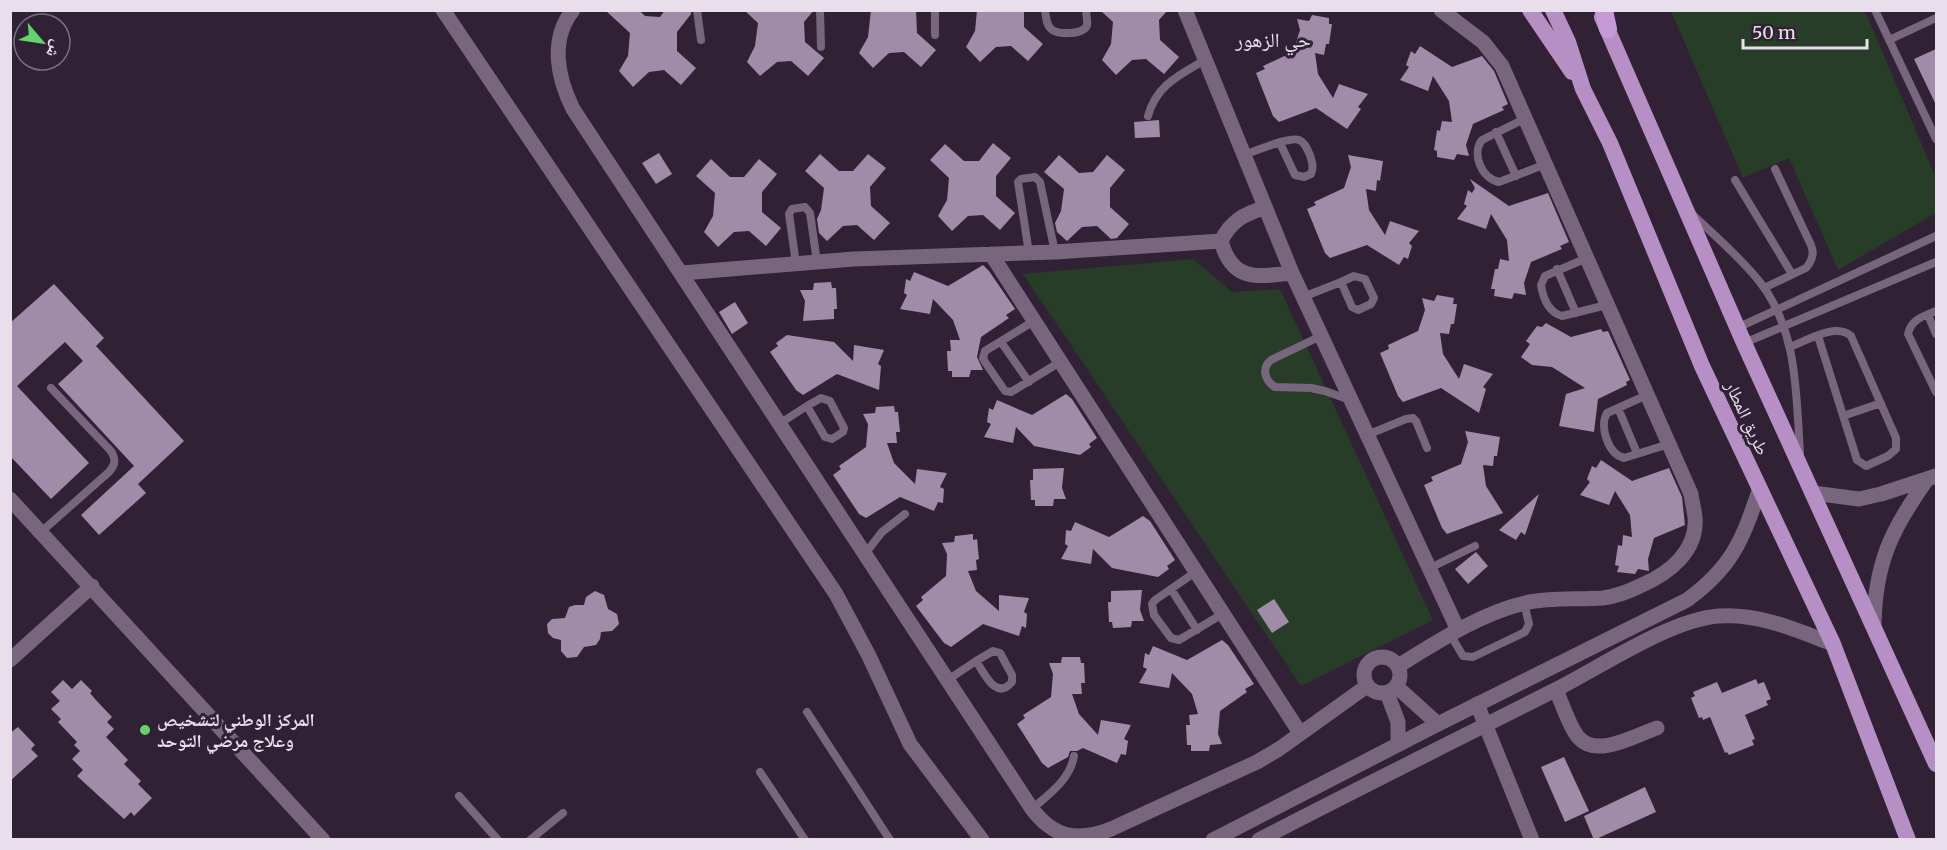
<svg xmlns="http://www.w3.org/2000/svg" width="1947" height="850" font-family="Merriweather,'Noto Naskh Arabic',serif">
<rect width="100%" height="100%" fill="#302135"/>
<!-- green -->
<path fill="#273d28" d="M1671,11H1865L1936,178V213L1838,270L1789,158L1743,178Z
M1193,259L1232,292L1280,289L1433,620L1301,686L1023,274Z"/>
<!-- building -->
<path fill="#a08ba8" d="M605,10H639L645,16L660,17L665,10H691V14L677,32V51L696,68L681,85L664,70L649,72L633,87L619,71L628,56L630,33Z
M744,10H814L804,22L805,42L824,58L808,76L791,61L777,62L760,76L747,62L755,46L758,23Z
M871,10H916L917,33L936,50L921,67L904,52L889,53L873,68L859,53L868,37Z
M977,10H1024V27L1043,44L1028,61L1011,46L996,47L980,62L966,47L975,31Z
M1100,10H1168L1159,20L1160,40L1179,57L1164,74L1146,59L1132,60L1116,75L1102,60L1111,44L1113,22Z
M1312,15L1329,18V24H1332L1329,44H1326L1324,55L1315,53L1318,74L1333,98L1339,84L1368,94L1358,107L1361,109L1347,129L1316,108L1279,122L1273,116L1256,73L1265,69L1263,66L1293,52L1300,30L1297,19L1309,21Z
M1420,46L1452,67L1482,56L1494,71L1508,104L1502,107L1504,110L1473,124L1466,145L1469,156L1457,154L1454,160L1437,157V151L1434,150L1437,130L1440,131L1442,121L1452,122L1449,101L1433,76L1428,91L1400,80L1409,67L1406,65L1411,51L1415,54Z
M1936,49V105L1914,59Z
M1159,120L1160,137L1135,138L1134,122Z
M993,143L1011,158L996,176V196L1015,213L1000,230L983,215L968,216L952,231L938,216L947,200L949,178L930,160L945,144L964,161H979Z
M659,153L672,174L656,184L642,163Z
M820,154L839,171H853L868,154L886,168L870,187L871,206L890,223L874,240L857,225L843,226L827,241L819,233L817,219L821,210L824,188L805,171Z
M1059,155L1079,173L1093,172L1107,155L1125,170L1110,188V207L1129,224L1117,238L1111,239L1097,226L1082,227L1067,241L1057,232L1055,223L1061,211L1064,189L1044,172Z
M1348,155L1383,161L1380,181L1377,180L1376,191L1366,189L1369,210L1385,235L1390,221L1419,231L1409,243L1412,246L1408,259L1404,257L1399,265L1367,245L1330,258L1325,253L1307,209L1316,205L1314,202L1344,188L1351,167Z
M711,159L730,177H744L759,159L777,174L762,192V212L781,228L766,246L749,231L734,232L718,247L704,232L713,216L715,193L696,176Z
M1470,179L1509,206L1548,193L1569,242L1560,246L1562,249L1531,262L1524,283L1526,295L1514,293L1512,299L1494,296L1495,289H1491L1495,269H1498L1500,259L1509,261L1507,240L1491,214L1486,229L1457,219L1467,206L1464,204L1468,190L1472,193L1475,188Z
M983,265L989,271L1015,309L1006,315L1009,318L981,337L977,357L983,370H971L969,377H952V371H948L947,351H951L950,340H960L953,320L933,299L930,314L900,309L907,295L904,293L906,279L910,281L914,272L948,286Z
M831,282L832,288H836L837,309H834V319L803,321L805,301L800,290H813L814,283Z
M54,284L104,338L96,346L184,441L138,484L146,493L99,535L81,515L134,466L58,384L83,361L65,342L17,386L89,463L51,499L10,456V323Z
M1437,295L1454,298L1453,304H1457L1454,324H1451L1449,334L1440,333L1443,354L1459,379L1464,364L1493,374L1483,387L1486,389L1479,413L1441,388L1403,402L1398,396L1380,353L1389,349L1388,345L1418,331L1425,310L1422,298L1434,301Z
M735,302L748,323L732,334L719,312Z
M1546,323L1571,337L1601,329L1603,332L1608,331L1630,380L1626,382L1627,385L1598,399L1594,432L1559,426L1566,394L1585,388L1552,367L1532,365L1521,357L1530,344L1526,341L1537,326L1542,327Z
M787,335L834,342L853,361L854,345L884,350L878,364L881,366L879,390L837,374L803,395L796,390L770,352L778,346L776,343Z
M1066,394L1072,399L1097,438L1089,444L1091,447L1080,455L1034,446L1016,427L1013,443L984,437L991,424L987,422L989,408L993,410L997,400L1032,415Z
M894,406L895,412H898L900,432H896L897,443H887L894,463L915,484L917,469L947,473L940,487L944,489L943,503L938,502L934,511L900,497L866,518L859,514L833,475L841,469L839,466L866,447L868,424L863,414L875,413L876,407Z
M1465,431L1500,437L1497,456H1494L1493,466L1483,465L1486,486L1503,513L1447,534L1442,528L1424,485L1433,481L1431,477L1461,464L1468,442Z
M1601,460L1632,481L1669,468L1682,497L1685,525L1654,538L1648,559L1649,571L1638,569L1635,574L1617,572L1619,566L1615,565L1618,545L1622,546L1623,535L1632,537L1630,515L1615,491L1609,505L1580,495L1590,482L1587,479L1592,466L1596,468Z
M1064,468L1062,488L1066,499H1054L1053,506H1035V500H1031L1030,480H1033V469Z
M1539,494L1525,535L1521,532L1516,540L1499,530Z
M1143,516L1150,521L1175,560L1167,566L1169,569L1158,577L1112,568L1093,549L1091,564L1061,559L1068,546L1065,544L1066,530L1071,531L1075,522L1109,537Z
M973,534V540L977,539L979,559L976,560L977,570L968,571L976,591L999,611V595L1029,598L1024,612L1027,614L1026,628L1022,626L1019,636L983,624L951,647L944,643L916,606L923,600L921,597L946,576L947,554L942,543L954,542L955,536Z
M1476,552L1488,566L1468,584L1455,569Z
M1142,590L1140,610L1144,621H1132L1131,627L1113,628L1112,622H1109L1108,602H1111V591Z
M595,591L604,595L608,609L617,614L619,624L612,631L601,632L600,639L596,645L584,647L577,657L567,658L561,651V640L553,638L548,633L547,624L552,619L565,618L569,607L575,605H584L586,597Z
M1274,599L1289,622L1272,633L1257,610Z
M1222,640L1228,645L1254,684L1245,689L1247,692L1220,711L1218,734L1222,744L1210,745L1209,751H1191V745H1187L1186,725H1190L1189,715L1198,714L1192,694L1172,673L1169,688L1139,683L1147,669L1143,667L1145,653L1149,655L1153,646L1187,660Z
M1062,657H1080L1081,663H1084L1085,683H1081L1082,694H1072L1079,714L1098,735L1101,720L1131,725L1124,739L1128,741L1126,755L1121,754L1117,763L1083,748L1077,751H1070L1068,757L1048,768L1042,763L1017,724L1025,718L1023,715L1051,697L1053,674L1049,663H1061Z
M1756,679L1758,684L1764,682L1771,699L1766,701L1768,705L1745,715L1755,739L1752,740L1754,745L1729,755L1727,752L1725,753L1710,717L1703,720L1702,717L1699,718L1691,698L1695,696L1693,692L1717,682L1722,693Z
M63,680L72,689L81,680L92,691L90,693L95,699L112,717L107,722L114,729L106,737L128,760L124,764L141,781L138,784L152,798L134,816L131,812L124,819L77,776L83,770L72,759L80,751L74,745L77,742L58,722L61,719L51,709L60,701L51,692Z
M18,727L35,745L31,749L38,756L10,781V733Z
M1564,757L1589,811L1565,822L1541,767Z
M1645,787L1656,812L1594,840L1584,816Z"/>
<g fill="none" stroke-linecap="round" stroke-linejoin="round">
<!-- service -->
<path stroke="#77667e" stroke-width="8" d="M697,10L701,40
M820,10L821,47
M935,10V35
M1045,10C1046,17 1046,24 1051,29C1057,35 1084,35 1087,25C1088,21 1086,15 1086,10
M1875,10L1936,139
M1889,40L1936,18
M1148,116C1156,85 1180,75 1205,60
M1526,118L1482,140C1471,154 1482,179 1499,182L1546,164
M1496,132L1516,176
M1243,155C1254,152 1289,136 1299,140C1305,142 1307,149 1310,155C1312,162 1314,167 1311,174L1304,177L1295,175L1280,143
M1735,180L1792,274
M1693,215C1715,236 1740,257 1759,281C1798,330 1796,394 1800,453
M1029,253L1018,182L1021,179L1035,177L1040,182L1055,252
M1587,258L1545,276L1541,285C1543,298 1548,312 1562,316L1607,305
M796,264L789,214L792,209L805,207L810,213L817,262
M1557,269L1576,313
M1354,276L1365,279L1374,298L1371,304L1358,310L1352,307L1341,282Z
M1764,288L1806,268C1812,261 1815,254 1811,245L1775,169
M1303,297L1341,282
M1936,311C1924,316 1911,319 1908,334L1936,392
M1928,315L1936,334
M1034,321L985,351L983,358L985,362L1005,391L1011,392L1060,362
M1737,328L1936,236
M1321,336L1271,360C1261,368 1265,381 1275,387L1311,388L1325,391L1350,400
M1001,342L1029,382
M1744,343L1936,262
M1790,347C1806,341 1836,322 1851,336L1896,438V449L1888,456L1866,466L1857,460L1818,336
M1647,395L1607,413C1599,426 1608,454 1624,458L1669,444
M821,398L830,401L844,428L843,432L832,439L825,437L807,406Z
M1618,408L1637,453
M1843,416L1881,403
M779,424L807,406
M1367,435L1406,419L1413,418L1416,421L1427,448
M41,532L109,472C116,464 116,458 110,450L51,388
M864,555L882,532L905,514
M1430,568L1475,546
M1197,571L1155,600L1152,604L1154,615L1171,638L1179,640L1224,613
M1171,589L1197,630
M1450,634L1463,656L1473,657L1525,632L1529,624L1524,603
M993,651L1000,653L1012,675V682C996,701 985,674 976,661Z
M946,681L976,661
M807,712L890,840
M760,772L805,840
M459,796L498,840
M1032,809C1049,794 1070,780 1074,756
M530,840L563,813"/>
<!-- minor -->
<path stroke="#77667e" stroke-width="15" d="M443,10L836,594L869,656L910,744L982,840
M573,10C549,40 558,79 573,109L1032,809C1054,838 1078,842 1111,829L1257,762L1279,749L1367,686
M1185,10L1292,273L1458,630
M1264,208C1244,214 1231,221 1221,241C1232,282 1257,277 1292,273
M991,254L1300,733
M682,273L854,259L1055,252L1221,241
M10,499L323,840
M1364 675a18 18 0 1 1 36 0a18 18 0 1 1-36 0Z
M10,660L92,586
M1398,666C1437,642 1481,613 1525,603C1551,597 1577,600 1603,598C1618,596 1630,591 1642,585C1670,573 1698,550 1695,517C1694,509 1692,502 1691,494L1502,66L1483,42L1441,10
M1397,687L1438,724
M1556,690C1562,703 1569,726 1578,737C1596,759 1636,735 1657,728
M1387,693L1398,722V744
M1477,704L1532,840"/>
<!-- tertiary -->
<path stroke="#77667e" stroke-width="15" d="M1813,493L1859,499L1881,494L1936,476
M1874,625C1875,564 1891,530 1926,481"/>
<!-- secondary -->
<path stroke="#77667e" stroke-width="15" d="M1213,840L1438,724L1687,600C1732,567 1742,541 1759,491
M1259,840C1357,789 1456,740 1555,690C1599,668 1671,619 1719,616C1759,613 1796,630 1833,644"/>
<!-- trunk -->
<path stroke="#b690c4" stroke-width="16" d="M1530,10L1572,72
M1553,10L1568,42L1583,89L1610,143L1702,366L1833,644L1908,840
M1602,17L1744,343L1936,764"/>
<!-- motorway -->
<path stroke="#c59ad5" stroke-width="18" d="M1604,10L1608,29"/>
</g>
<!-- markers -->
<circle fill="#61d56a" stroke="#302135" stroke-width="2" cx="145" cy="730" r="6"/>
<g text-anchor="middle" stroke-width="6" stroke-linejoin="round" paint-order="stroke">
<!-- street labels -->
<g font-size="18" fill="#e9dfec" stroke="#302135">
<text transform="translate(1747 418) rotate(65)" y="6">طريق المطار</text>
</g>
<!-- poi labels -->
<g font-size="18" font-weight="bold" fill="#e9dfec" stroke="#302135" text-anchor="start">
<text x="157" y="726">المركز الوطني لتشخيص<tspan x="157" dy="21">وعلاج مرضي التوحد</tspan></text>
</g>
<!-- neighbourhood labels -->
<g font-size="20" fill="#e9dfec" stroke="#302135">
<text x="1273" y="47">حي الزهور</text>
</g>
</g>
<!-- border -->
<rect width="1947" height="850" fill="none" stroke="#e9dfec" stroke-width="24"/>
<!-- north arrow -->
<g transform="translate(42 42) rotate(119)"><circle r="28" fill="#302135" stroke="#7a6d7e" stroke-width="1.5"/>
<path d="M0-4.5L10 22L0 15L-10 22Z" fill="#61d56a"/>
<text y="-9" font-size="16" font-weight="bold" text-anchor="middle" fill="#e9dfec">ش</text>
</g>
<!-- scale -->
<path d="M1743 39v9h124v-9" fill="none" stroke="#e9dfec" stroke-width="3"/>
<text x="1752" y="39" font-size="18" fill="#e9dfec" stroke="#302135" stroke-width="4.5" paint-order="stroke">50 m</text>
</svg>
